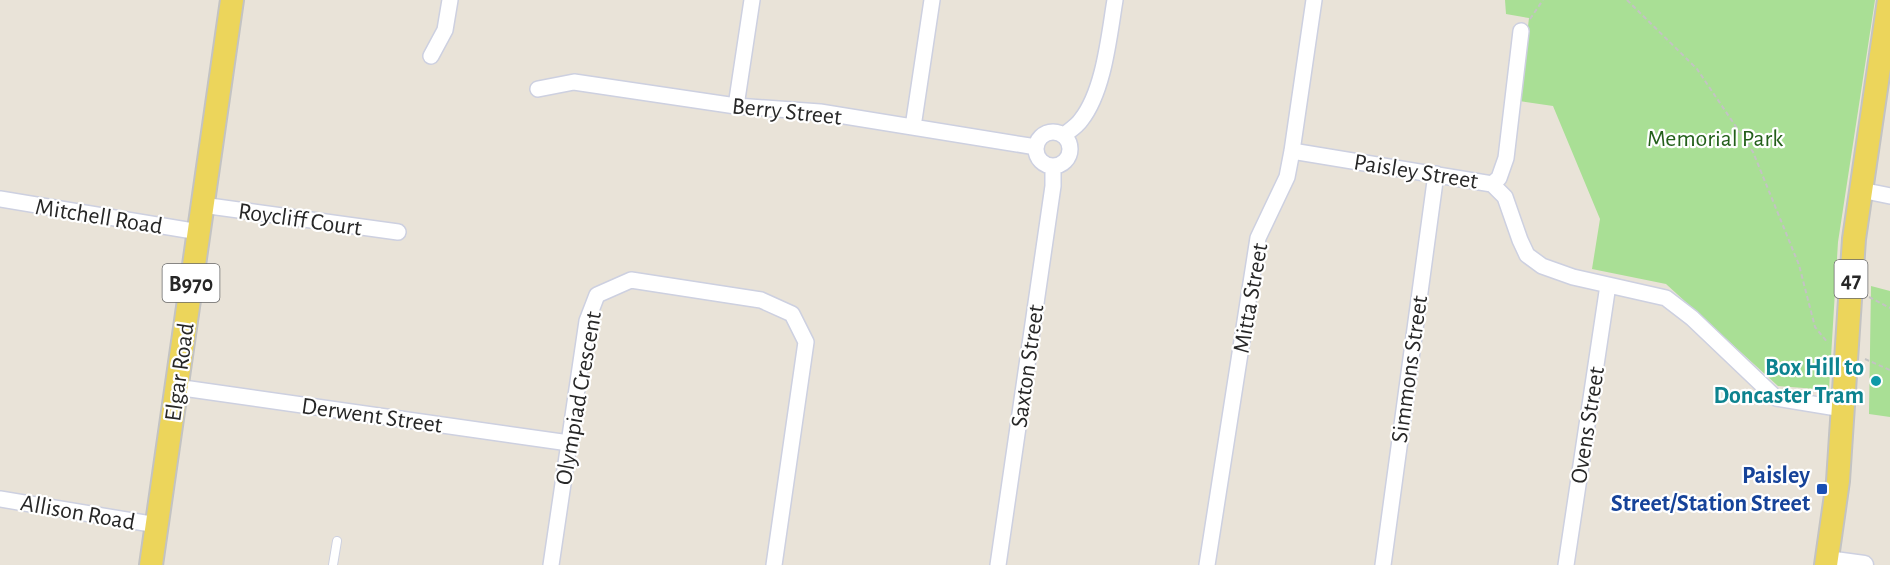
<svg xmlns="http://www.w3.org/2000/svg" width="1890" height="565" font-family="'Alegreya Sans',sans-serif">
<rect width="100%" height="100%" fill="#e9e3d8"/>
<!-- green -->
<path fill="#a9df95" d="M1505,0H1875L1838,242L1829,390L1778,386L1666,284L1592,269L1600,219L1553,106L1519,101L1529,18L1506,14Z
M1871,286L1890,291V417L1869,414Z"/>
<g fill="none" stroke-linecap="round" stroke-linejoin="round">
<!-- service casing -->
<g stroke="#cdd0e0" stroke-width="10">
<path id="service" d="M333,565L337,541"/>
</g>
<!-- minor casing -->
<g stroke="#cdd0e0" stroke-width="18">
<path id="minor" d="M431,56L445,30L450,0
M538,89L574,82L736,106L820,112L1036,147
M736,106L752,0
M913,127L932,0
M1036 149a17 17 0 1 1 34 0a17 17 0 1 1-34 0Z
M1064,135C1069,131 1077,126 1081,120C1104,91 1109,36 1115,0
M1292,151L1492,184L1505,197L1520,240L1527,255L1542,266L1573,277L1666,298L1692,318L1776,398L1843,409
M1492,184L1499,178L1506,158L1521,31
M1861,190L1890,196
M0,199L199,232
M202,205L398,232
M176,387L569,443
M0,499L157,525
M551,565L587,321L597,295L631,280L761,300L792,314L806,342L774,565
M998,565L1053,186V166
M1207,565L1258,238L1287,177L1292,151L1314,0
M1383,565L1436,174
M1566,565L1608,285"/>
</g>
<!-- tertiary casing -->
<g stroke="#cdd0e0" stroke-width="21">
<path id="tertiary" d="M1827,560L1864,565"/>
</g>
<!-- primary casing -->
<g stroke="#c3c3c3" stroke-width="26">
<path id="primary" d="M151,565L232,0
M1826,565L1838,481L1854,239L1889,0"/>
</g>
<!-- path -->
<path stroke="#c3c3c3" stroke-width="2" stroke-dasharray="4.5 3" stroke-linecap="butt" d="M1627,0L1697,69L1753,152L1799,265L1815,327L1828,343
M1530,19L1543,0
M1869,297L1890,308
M1865,359L1890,370"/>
<!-- service -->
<use href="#service" stroke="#fff" stroke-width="8"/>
<!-- minor -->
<use href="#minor" stroke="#fff" stroke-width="15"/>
<!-- tertiary -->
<use href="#tertiary" stroke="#fff" stroke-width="18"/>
<!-- primary -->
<use href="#primary" stroke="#ecd55b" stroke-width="22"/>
</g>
<!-- markers -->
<circle fill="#0f9aa8" stroke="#fff" stroke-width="2" cx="1876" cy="381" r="6"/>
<rect fill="#1a4fb4" stroke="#fff" stroke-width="2" x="1816" y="483" width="12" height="12" rx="3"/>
<g text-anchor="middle" stroke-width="4.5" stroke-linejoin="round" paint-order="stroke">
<!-- shield labels -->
<g fill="#fff" stroke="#686868" stroke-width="1.5">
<rect x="1834.5" y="260" width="33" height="38" rx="4.5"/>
<rect x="162.5" y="264" width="57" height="38" rx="4.5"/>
</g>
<g font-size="22" font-weight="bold" fill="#272727">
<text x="1851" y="287">47</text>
<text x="191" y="291">B970</text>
</g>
<!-- street labels -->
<g font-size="24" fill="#272727" stroke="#fff">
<text transform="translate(787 111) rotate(6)" y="8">Berry Street</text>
<text transform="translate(1416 171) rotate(9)" y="8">Paisley Street</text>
<text transform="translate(99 216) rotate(9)" y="8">Mitchell Road</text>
<text transform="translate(300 219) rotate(8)" y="8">Roycliff Court</text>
<text transform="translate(1250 298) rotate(-80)" y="8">Mitta Street</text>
<text transform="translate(1027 366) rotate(-82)" y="8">Saxton Street</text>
<text transform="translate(1409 369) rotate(-82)" y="8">Simmons Street</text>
<text transform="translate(179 372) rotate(-82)" y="8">Elgar Road</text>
<text transform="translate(578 398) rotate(-80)" y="8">Olympiad Crescent</text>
<text transform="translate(372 415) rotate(8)" y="8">Derwent Street</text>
<text transform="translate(1587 425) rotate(-81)" y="8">Ovens Street</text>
<text transform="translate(78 512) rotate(10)" y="8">Allison Road</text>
</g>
<!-- park labels -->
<g font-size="24" fill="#24601b" stroke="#fff">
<text x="1715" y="146">Memorial Park</text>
</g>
<!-- culture labels -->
<g font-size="24" font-weight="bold" fill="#0d838f" stroke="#fff" text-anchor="end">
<text x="1864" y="375">Box Hill to<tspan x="1864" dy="28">Doncaster Tram</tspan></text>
</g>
<!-- transit labels -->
<g font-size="24" font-weight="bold" fill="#164399" stroke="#fff" text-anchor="end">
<text x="1810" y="483">Paisley<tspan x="1810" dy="28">Street/Station Street</tspan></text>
</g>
</g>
</svg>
